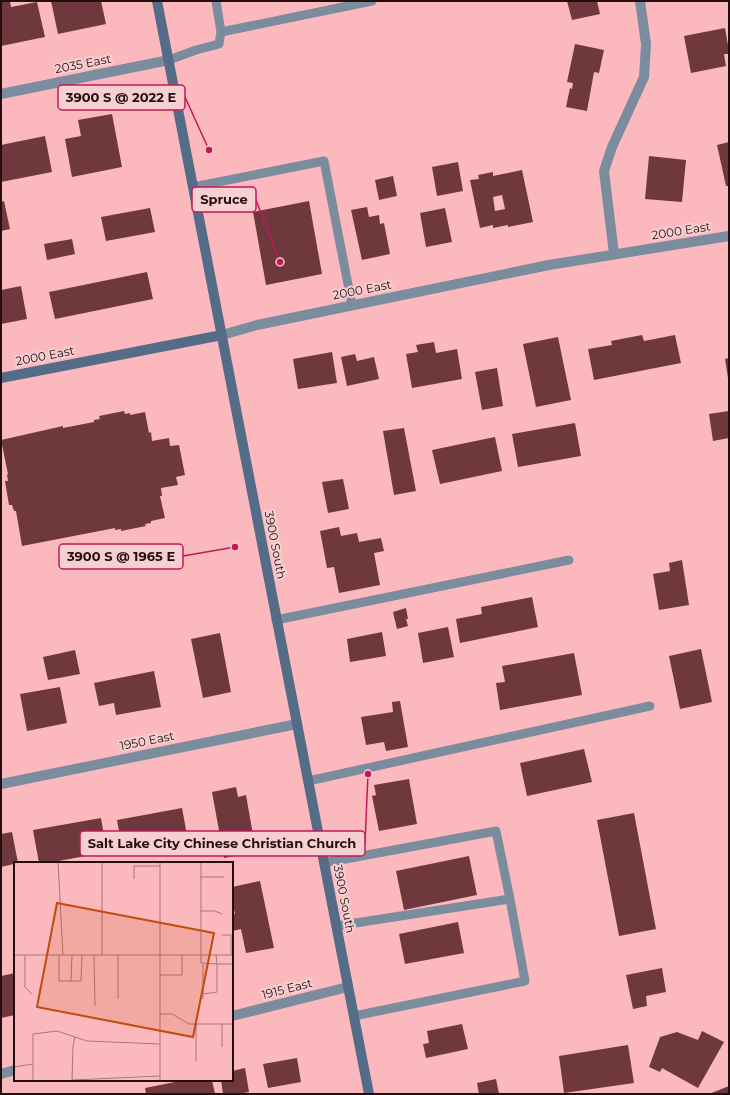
<svg xmlns="http://www.w3.org/2000/svg" width="730" height="1095" font-family="Montserrat,sans-serif">
<rect width="100%" height="100%" fill="#fcb9bd"/>
<!-- building -->
<path fill="#6e383d" fill-rule="evenodd" d="M10,1L11,7L37,2L45,37L1,46V2Z
M51,1H101L106,24L58,34Z
M567,1H597L600,14L572,20Z
M725,28L729,51V54H724L726,66L691,73L684,36Z
M575,44L604,50L599,73L594,72L587,111L566,107L570,88L572,89L573,83L567,82Z
M112,114L122,167L72,177L65,139L81,136L78,120Z
M45,136L52,172L1,182V145Z
M729,142V186H726L717,145Z
M649,156L686,160L682,202L645,199Z
M458,162L463,191L437,196L432,167Z
M522,170L533,222L508,227V225L493,228V225L480,228L470,180L479,179L478,175L493,172V176ZM502,195L505,209L495,211L493,197Z
M393,176L397,196L379,200L375,180Z
M4,201L10,229L1,231V202Z
M309,201L322,274L266,285L253,212Z
M367,207L369,217L379,215L380,224L384,223L390,254L362,260L351,210Z
M150,208L155,232L106,241L101,217Z
M445,208L452,242L426,247L420,213Z
M72,239L75,254L47,260L44,244Z
M147,272L153,299L55,319L49,292Z
M21,286L27,319L1,324V290Z
M642,335L644,341L675,335L681,363L594,380L588,349L612,345L611,341Z
M558,337L571,400L536,407L523,344Z
M434,342L436,353L457,349L462,379L412,388L406,354L418,352L416,345Z
M332,352L337,383L298,389L293,359Z
M355,354L357,361L374,357L379,379L347,386L341,357Z
M729,358V378H728L725,359Z
M497,368L503,406L482,410L475,372Z
M124,411L125,414L130,413V415L145,412L149,433L151,432L152,441L169,438L170,446L179,445L185,475L176,477L178,485L161,488L162,496H160L165,518L151,521V523L145,524L146,526L121,531V529L115,530V528L22,546L16,511H14L12,505H9L5,481H8L7,475L8,474L1,440L63,426V428L94,422V420L100,419L99,416Z
M729,411V438L713,441L709,414Z
M575,423L581,456L518,467L512,434Z
M404,428L416,491L394,495L383,431Z
M495,437L502,471L440,484L432,450Z
M343,479L349,509L328,513L322,482Z
M339,527L341,536L357,533L359,542L381,538L384,551L374,553L380,585L339,593L334,567L327,568L320,531Z
M682,560L689,605L659,610L653,574L670,571L669,563Z
M532,597L538,627L460,643L456,619L482,614L481,607Z
M406,608L408,619H406L408,626L397,629L393,612Z
M448,627L454,657L423,663L418,633Z
M382,632L386,656L350,662L347,639Z
M220,633L231,692L203,698L191,639Z
M701,649L712,702L680,709L669,656Z
M75,650L80,674L48,680L43,657Z
M574,653L582,695L500,710L496,683L505,682L502,666Z
M154,671L161,707L116,715L114,703L99,706L94,683Z
M60,687L67,723L27,731L20,694Z
M400,701L408,747L386,751L384,742L366,745L361,717L393,712L392,702Z
M584,749L592,782L527,796L520,763Z
M409,779L417,824L379,831L372,796L376,795L374,785Z
M236,787L238,797L246,795L256,852L224,858L212,792Z
M182,808L187,835L122,848L117,820Z
M634,813L656,929L619,936L597,820Z
M101,818L107,852L48,863H39L33,830Z
M12,832L18,863L1,867V834Z
M469,856L477,895L404,910L396,871Z
M260,881L274,948L246,953L241,929L232,931V914H235L232,901V887Z
M458,922L464,953L405,964L399,934Z
M662,968L666,992L646,996L647,1006L633,1009L626,975Z
M15,973V1015L1,1018V976Z
M462,1024L468,1049L426,1058L423,1044L429,1043L427,1031Z
M702,1031L724,1042L698,1088L662,1068L660,1072L649,1067L660,1037L677,1032L698,1040Z
M628,1045L634,1083L564,1093L559,1056Z
M297,1058L301,1082L268,1088L263,1064Z
M245,1068L249,1092L238,1094H223L221,1080H232V1071Z
M496,1079L499,1094H479L477,1083Z
M185,1080H212L215,1094H146L145,1088Z
M729,1086V1094H709Z"/>
<g fill="none" stroke-linecap="round" stroke-linejoin="round">
<!-- lane -->
<path stroke="#7c8c9f" stroke-width="9" d="M221,32L372,1
M169,60L196,50L219,44L221,32L216,1
M193,187L324,161L352,305
M276,620L569,560
M308,781L650,706
M324,863L496,831L510,899L336,926
M354,1016L525,981L510,899"/>
<!-- street -->
<path stroke="#7c8c9f" stroke-width="10" d="M1,94L169,60
M614,254L604,171L612,147L644,77L646,44L640,1
M222,335L257,325L549,265L729,236
M1,784L297,724
M232,1016L348,987
M1,1074L15,1070"/>
<!-- secondary -->
<path stroke="#556c88" stroke-width="10" d="M157,1L266,564L369,1094
M1,378L222,335"/>
</g>
<g text-anchor="middle" stroke-width="4" stroke-linejoin="round" paint-order="stroke">
<!-- street labels -->
<g font-size="12" fill="#250e11" stroke="#f8cfd1">
<text transform="translate(83 64) rotate(-11)" y="4">2035 East</text>
<text transform="translate(681 231) rotate(-9)" y="4">2000 East</text>
<text transform="translate(362 290) rotate(-11)" y="4">2000 East</text>
<text transform="translate(45 356) rotate(-11)" y="4">2000 East</text>
<text transform="translate(275 545) rotate(79)" y="4">3900 South</text>
<text transform="translate(147 741) rotate(-11)" y="4">1950 East</text>
<text transform="translate(344 899) rotate(79)" y="4">3900 South</text>
<text transform="translate(287 989) rotate(-14)" y="4">1915 East</text>
</g>
</g>
<!-- overview -->
<g transform="translate(14 862)">
<rect width="219" height="219" fill="#fcb9bd"/>
<path fill="none" stroke="#a67578" stroke-width="1" d="M44,0L49,93M88,0V93M187,0V101L203,102V130L189,132M186,15H210M120,17V4H146M186,49H201L208,52M208,73H217V93M0,93H219M11,93V125L18,132M45,93V119H57M58,93L57,119H67L68,93M80,93L81,144M104,93V137M202,93L203,102H219M189,102V137M146,113H168V93M146,152H158L175,162H219M208,162V185M182,199V162M0,205L19,202M58,218L146,214M19,219V172L43,169L73,179L146,182M58,219L59,184L61,175M146,219V0"/>
<path fill="#c14a0d" fill-opacity="0.15" stroke="#c14a0d" stroke-width="2" d="M43,41L200,71L179,175L23,145Z"/>
<rect width="219" height="219" fill="none" stroke="#250e11" stroke-width="2"/>
</g>
<!-- callouts -->
<path fill="none" stroke="#c2185b" stroke-width="1.5" d="M209 150L185 97M280 262L256 200M235 547L183 556M368 774L365 843"/>
<g fill="#c2185b" stroke="#f8cfd1" stroke-width="1.5">
<circle cx="209" cy="150" r="4"/>
<circle cx="280" cy="262" r="4"/>
<circle cx="235" cy="547" r="4"/>
<circle cx="368" cy="774" r="4"/>
</g>
<g fill="#f8cfd1" stroke="#c2185b" stroke-width="1.5">
<rect x="58" y="85" width="127" height="25" rx="4"/>
<rect x="192" y="187" width="64" height="25" rx="4"/>
<rect x="59" y="544" width="124" height="25" rx="4"/>
<rect x="80" y="831" width="285" height="25" rx="4"/>
</g>
<g font-size="13" text-anchor="middle" font-weight="bold" fill="#250e11">
<text x="121" y="102">3900 S @ 2022 E</text>
<text x="224" y="204">Spruce</text>
<text x="121" y="561">3900 S @ 1965 E</text>
<text x="222" y="848">Salt Lake City Chinese Christian Church</text>
</g>
<!-- border -->
<rect width="730" height="1095" fill="none" stroke="#250e11" stroke-width="4"/>
</svg>
